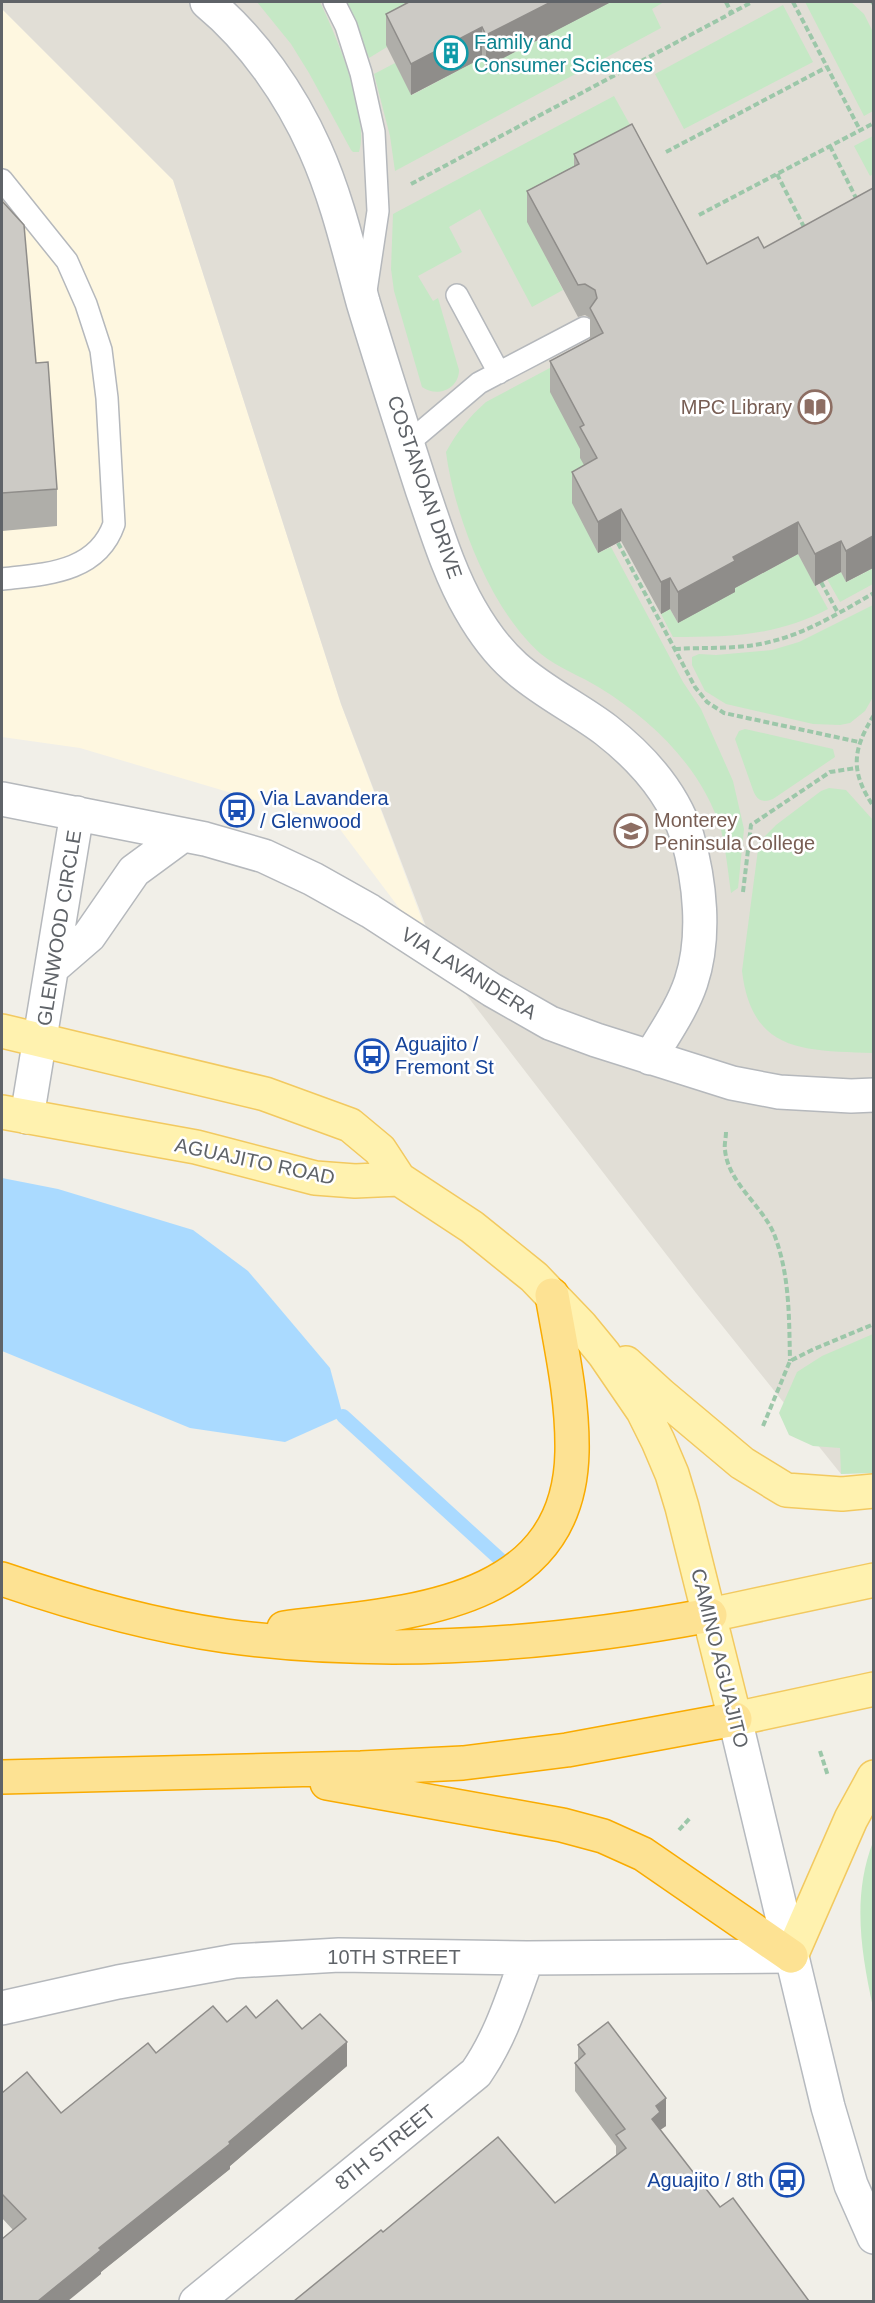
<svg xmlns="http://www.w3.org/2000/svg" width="875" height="2303" font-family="Arial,sans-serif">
<rect width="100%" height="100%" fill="#f1efe8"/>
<!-- commercial -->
<path fill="#fef7e0" d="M2,9L173,180L341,704L436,957L336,824L80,748L2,737Z"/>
<!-- education -->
<path fill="#e1ded6" d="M2,2H873V1472L841,1474L696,1293L438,958L341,704L173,180L2,9Z"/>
<!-- green -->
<path fill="#c5e8c5" d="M257,2H320C336,35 370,116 359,152H353L351,150L309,73L291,44Z
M346,2H404L418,28L369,58Z
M608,2H664L652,9L661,28L395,171L390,136L374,74L395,63L412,95L482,58L487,66Z
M805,2H851L864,14L873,32V111L864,116Z
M783,5L813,62L684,129L655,74Z
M614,96L639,141L528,222L563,290L532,307L480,209L449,227L462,252L418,276L433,301L438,298L459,370C459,389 437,398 422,387L394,291L391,269L393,214Z
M873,136V174L870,176L854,146Z
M593,345L584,456L597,490L598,553L611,547L683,682L701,709L733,781L744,829L738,888L731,893C728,872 726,850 721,830C703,769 652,720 600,688C581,676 558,668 541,654C491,611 454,515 446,452C457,432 469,417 486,402Z
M798,554L828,609C777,636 730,637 673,637L661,614L670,609L678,623L733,589Z
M873,568V584L840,602L827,579L841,572L847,582Z
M873,605V697L865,711L850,723L840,725L813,724L726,704L705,691L692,665V657L699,654L716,655L772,650L799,642Z
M745,729L833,749L835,757L773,799C763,803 757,801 753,790L735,739L739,731Z
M829,788L846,790L873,820V1053C805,1050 752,1054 742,971L759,842L776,825L821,791Z
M873,1334V1473L841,1474L840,1448L813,1446L789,1435L779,1413L797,1372L822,1356Z
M873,1842V2007C861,1952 852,1896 873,1842Z"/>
<!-- water -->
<path fill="#aadaff" d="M2,1178L58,1189L193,1230L248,1271L330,1368L343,1416L285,1442L190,1428L2,1351Z"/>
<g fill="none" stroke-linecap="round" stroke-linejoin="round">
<!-- stream -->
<path stroke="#aadaff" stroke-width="14" d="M343,1416L503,1562"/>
<!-- service casing -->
<g stroke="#b5b8bc" stroke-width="24">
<path id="service" d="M334,2L346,26L361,73L374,132L378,211L366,291
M2,180L67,261L86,304L101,350L107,398L114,524C97,573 45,574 2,579
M457,295L499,373
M407,444L479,383L584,328"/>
</g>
<!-- minor casing -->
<g stroke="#b5b8bc" stroke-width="36">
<path id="minor" d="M207,2C253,40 291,95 315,149C337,198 349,251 363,302C382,365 402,427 422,489C436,529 449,573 470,609C482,630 498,652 515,667C543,692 577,708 606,730C642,758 673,793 687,836C700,881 706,937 691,982C682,1009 664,1034 650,1058
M2,799L205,839L264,856L313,879L370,911L492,990L550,1023L596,1040L732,1083L779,1092L851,1096L874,1095
M52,968L89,936L134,871L183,835
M27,1117L77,813
M2,2008L118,1982L235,1961L339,1955L527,1958L791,1956
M196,2302L476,2073C501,2037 512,1999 527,1958"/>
</g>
<!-- secondary casing -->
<g stroke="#b6babf" stroke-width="36">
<path id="secondary" d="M735,1719L828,2107L851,2185L874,2237"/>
</g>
<!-- primary casing -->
<g stroke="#f2c960" stroke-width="36">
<path id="primary" d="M2,1031L265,1094L350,1125L380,1150L399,1179L472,1227L534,1277L581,1326L604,1354L643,1411L658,1441L672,1474L682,1507L735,1719L874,1689
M2,1112L196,1147L315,1178L355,1181L399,1179
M626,1363L661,1395L742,1463L786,1490L842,1494L874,1491
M710,1615L874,1580
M791,1956L851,1819L874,1777"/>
</g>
<!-- motorway casing -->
<g stroke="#f9ab00" stroke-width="36">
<path id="motorway" d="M2,1579C75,1604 149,1625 226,1636C387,1658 551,1645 710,1615
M284,1628C400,1613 569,1610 572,1452C573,1399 561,1347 552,1295
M2,1777L361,1768L463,1763L567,1750L735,1719
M327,1783L562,1825L603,1836L643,1854L791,1956"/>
</g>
<!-- path -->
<path stroke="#9cc7a9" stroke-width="4" stroke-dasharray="6 3" stroke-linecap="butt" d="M726,2L731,12
M793,2L860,130
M872,2L874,4
M830,146L857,200
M666,152L827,67
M777,174L805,229
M411,184L752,2
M699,215L874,123
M618,543L695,687L707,702L724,713L859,742
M821,582L838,613
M675,649C706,647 742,650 773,641C809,632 842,611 874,593
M874,715C852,750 850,772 874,807
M743,892L751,825L830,772L856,768
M726,1132C726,1138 724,1145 725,1150C728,1183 762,1205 774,1234C790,1275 789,1318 790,1361
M763,1426L790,1361L814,1349L874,1324
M820,1751L828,1776
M679,1830L691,1817"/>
<!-- service -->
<use href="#service" stroke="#fff" stroke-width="21"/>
<!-- minor -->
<use href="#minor" stroke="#fff" stroke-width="33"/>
<!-- secondary -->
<use href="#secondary" stroke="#fff" stroke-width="33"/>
<!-- primary -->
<use href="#primary" stroke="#fff2af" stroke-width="33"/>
<!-- motorway -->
<use href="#motorway" stroke="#fde293" stroke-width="33"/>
</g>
<!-- wall -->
<path fill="#afaea9" d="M404,2H609V3L486,67L482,58L411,95L386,45V14L405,4Z
M574,154L707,264L764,248L873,188V568L846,582L841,572L815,586L798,554L735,588V592L678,623L670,609L661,614L621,541L598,553L572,503V472L584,465L580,458V449L550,392V361L590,340V318L585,315L578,317L527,222V191L574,166Z
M2,201L36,363L57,489V526L2,531Z
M256,2018L347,2066L230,2166V2169L101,2272V2274L13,2230L2,2218V2093L61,2113L156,2053L227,2022Z
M578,2045L666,2126L660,2130L720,2207L383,2232L555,2203L616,2155V2146L575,2091V2063L578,2060Z"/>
<!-- shaded-wall -->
<path fill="#8f8d8a" d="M551,2H609V3L486,67V35Z
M482,27V58L411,95V64Z
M621,509V541L598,553V522Z
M798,522V554L735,588V592L678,623V592L733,557Z
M873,536V568L846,582V551Z
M841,541V572L815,586V554Z
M670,578V609L661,614V582Z
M347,2042V2066L230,2166V2169L101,2272V2274L68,2301H38L99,2248Z
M666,2098V2126L660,2130L652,2119L656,2106Z"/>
<!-- building -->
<path fill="#cccac5" stroke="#8f8d8a" stroke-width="1.5" d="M409,2H551L486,35L482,27L411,64L386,14Z
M632,124L707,264L758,237L764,248L873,188V536L846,551L841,541L815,554L798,522L733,557L735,561L678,592L670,578L661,582L621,509L598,522L572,472L597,458L580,427L584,425L550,361L603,333L590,308L597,298L595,290L585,284L578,285L527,191L579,164L574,154Z
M2,201L24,225L36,363L48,362L57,489L2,493Z
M277,2000L302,2029L320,2014L347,2042L229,2142L230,2144L99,2248L101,2250L38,2301H2V2239L26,2219L2,2194V2093L27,2072L61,2113L148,2043L156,2053L213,2006L227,2022L246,2006L256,2018Z
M608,2022L666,2098L656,2106L660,2112L652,2119L720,2207L733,2198L809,2301H294L381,2230L383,2232L498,2137L555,2203L626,2148L616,2135L625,2129L575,2063L585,2054L578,2045Z"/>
<!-- icons -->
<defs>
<g id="building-ring" transform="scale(1.725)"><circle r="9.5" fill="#fff" stroke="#0f9aa8" stroke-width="1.5"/><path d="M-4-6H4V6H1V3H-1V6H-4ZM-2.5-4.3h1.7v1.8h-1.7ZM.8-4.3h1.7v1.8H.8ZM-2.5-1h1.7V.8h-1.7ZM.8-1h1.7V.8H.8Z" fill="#0f9aa8"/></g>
<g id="library-ring" transform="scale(1.725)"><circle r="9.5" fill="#fff" stroke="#8d6e63" stroke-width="1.5"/><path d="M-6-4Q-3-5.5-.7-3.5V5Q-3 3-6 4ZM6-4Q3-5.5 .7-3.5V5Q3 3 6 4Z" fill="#8d6e63"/></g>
<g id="bus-ring" transform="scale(1.725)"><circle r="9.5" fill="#fff" stroke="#1a4fb4" stroke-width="1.5"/><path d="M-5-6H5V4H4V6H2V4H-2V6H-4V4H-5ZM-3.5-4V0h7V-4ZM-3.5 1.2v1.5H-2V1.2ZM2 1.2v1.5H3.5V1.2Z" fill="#1a4fb4"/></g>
<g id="university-ring" transform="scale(1.725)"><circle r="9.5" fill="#fff" stroke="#8d6e63" stroke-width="1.5"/><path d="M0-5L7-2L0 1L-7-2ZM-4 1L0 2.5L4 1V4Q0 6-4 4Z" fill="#8d6e63"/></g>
</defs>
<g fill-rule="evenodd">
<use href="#building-ring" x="451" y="53"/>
<use href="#library-ring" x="815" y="407"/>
<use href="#bus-ring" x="237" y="810"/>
<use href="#university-ring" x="631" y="831"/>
<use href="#bus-ring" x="372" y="1056"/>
<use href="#bus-ring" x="787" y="2180"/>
</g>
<g text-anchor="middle" stroke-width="5" stroke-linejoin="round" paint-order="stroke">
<!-- culture labels -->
<g font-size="20" fill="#0d838f" stroke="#fff" text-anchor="start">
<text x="474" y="49">Family and<tspan x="474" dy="23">Consumer Sciences</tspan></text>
</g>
<!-- education labels -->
<g font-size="20" fill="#785e54" stroke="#fff" text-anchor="end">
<text x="792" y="414">MPC Library</text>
<text x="654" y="827" text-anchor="start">Monterey<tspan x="654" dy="23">Peninsula College</tspan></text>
</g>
<!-- street labels -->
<g font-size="20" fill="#5f6368" stroke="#fff">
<text transform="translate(425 487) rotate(71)" y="7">COSTANOAN DRIVE</text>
<text transform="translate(59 928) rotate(-81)" y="7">GLENWOOD CIRCLE</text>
<text transform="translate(469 973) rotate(32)" y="7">VIA LAVANDERA</text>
<text transform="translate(255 1161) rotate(12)" y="7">AGUAJITO ROAD</text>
<text transform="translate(720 1658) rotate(76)" y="7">CAMINO AGUAJITO</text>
<text x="394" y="1964">10TH STREET</text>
<text transform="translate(385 2147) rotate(-39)" y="7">8TH STREET</text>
</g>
<!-- transit labels -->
<g font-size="20" fill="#164399" stroke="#fff" text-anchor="start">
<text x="260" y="805">Via Lavandera<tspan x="260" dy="23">/ Glenwood</tspan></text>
<text x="395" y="1051">Aguajito /<tspan x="395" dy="23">Fremont St</tspan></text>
<text x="764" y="2187" text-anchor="end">Aguajito / 8th</text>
</g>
</g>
<!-- border -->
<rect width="875" height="2303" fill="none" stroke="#5f6368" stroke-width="6"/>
</svg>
